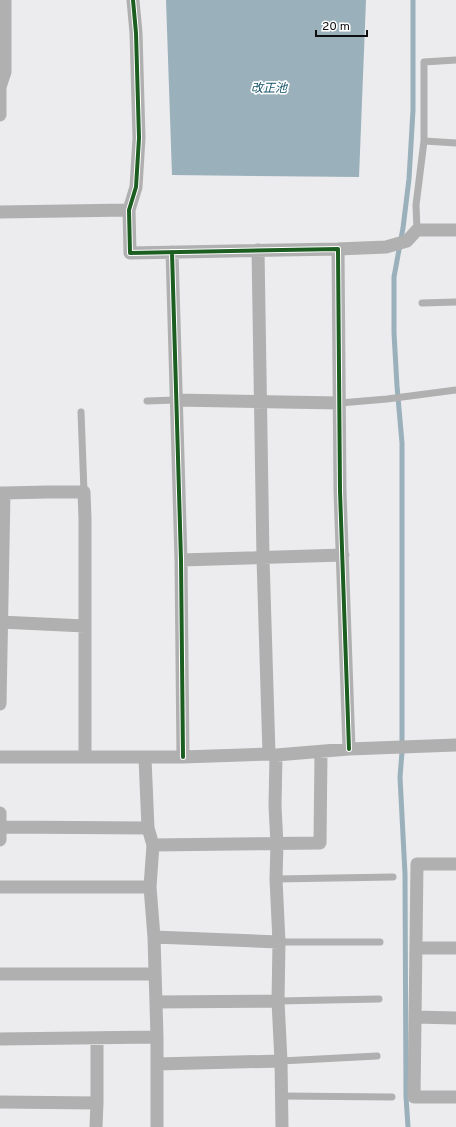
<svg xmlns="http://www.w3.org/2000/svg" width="456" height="1127" font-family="Overpass,'Noto Sans JP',sans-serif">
<rect width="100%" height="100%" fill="#ecebee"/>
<!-- water -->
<path fill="#9ab0bb" d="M166,0H366L359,177L172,175Z"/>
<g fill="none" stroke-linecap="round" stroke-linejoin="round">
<!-- stream -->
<path stroke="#9ab0bb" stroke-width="5" d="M408,1127L406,1096L405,874L400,777L402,752V443L397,386L394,333V277L403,228L409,179L413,110V0"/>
<!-- service -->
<path stroke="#b0b0b0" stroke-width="7" d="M424,141L456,143
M417,230L416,205L424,141V62L456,60
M422,303L456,302
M147,401L176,400
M340,403L387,399L456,390
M81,412L84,492
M276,879L393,877
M279,942H380
M278,1001L379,999
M281,1061L377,1056
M282,1096L392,1097"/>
<!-- minor -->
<path stroke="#b0b0b0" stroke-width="13" d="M133,0L136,33L139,138L136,187L129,210L130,253L338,249L340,491L349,749
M0,115V87L5,72V0
M0,212L129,210
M338,249L386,247L407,241L417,230H456
M258,250L263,558L269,754
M172,252L181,560L183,757
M176,400L340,403
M0,493H4L0,704
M4,493L47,492H84L85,519V757
M181,560L343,555
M0,622L85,626
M276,755L275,806L277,844L276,879L279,942L278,1001L281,1061L282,1127
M0,757H183L269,754L276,755L349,749L456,745
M145,758L148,828L153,845L150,887L154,937L157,1037V1127
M0,813V840
M0,827L148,828
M153,845L320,843L321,752
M456,864H417L414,1097H456
M0,887H150
M154,937L279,942
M416,948H456
M0,974H155
M156,1002L278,1001
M415,1017L456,1018
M0,1039L157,1037
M157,1064L281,1061
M0,1102L97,1103
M96,1127L97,1103V1038"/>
<!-- cycleway casing -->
<g stroke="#fff" stroke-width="6">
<path id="cycleway" d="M133,0L136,33L139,138L136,187L129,210L130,253L338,249L340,491L349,749
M172,252L181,560L183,757"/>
</g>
<!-- cycleway -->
<use href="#cycleway" stroke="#1b5e20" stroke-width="4"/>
</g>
<g text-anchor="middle" stroke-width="3.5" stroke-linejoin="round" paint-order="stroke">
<!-- water labels -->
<g font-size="12" font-style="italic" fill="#135168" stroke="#fff">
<text x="269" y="92">改正池</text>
</g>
</g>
<!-- scale -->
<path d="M316 30v6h51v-6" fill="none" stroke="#0f0e10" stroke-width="2"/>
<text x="322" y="30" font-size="12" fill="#0f0e10" stroke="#ffffff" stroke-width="3" paint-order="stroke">20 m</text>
</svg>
